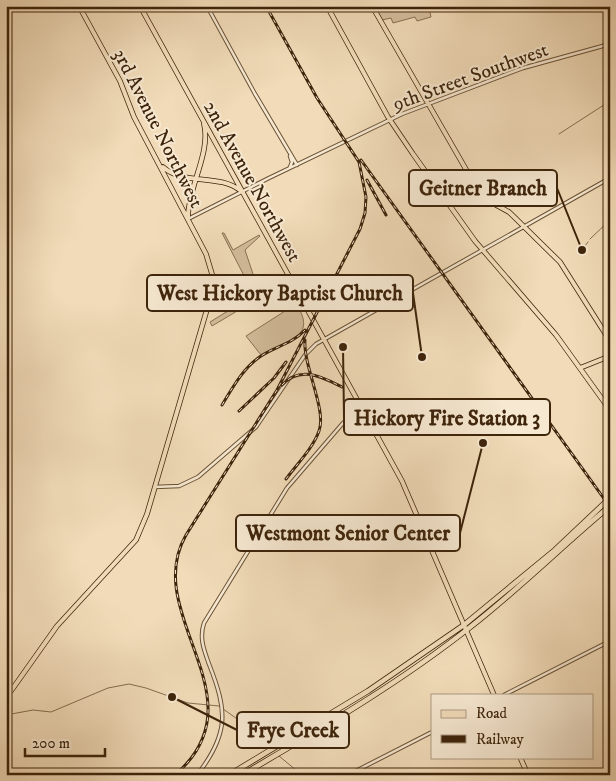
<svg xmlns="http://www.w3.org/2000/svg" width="616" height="781" font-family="'IM FELL DW Pica',serif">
<rect width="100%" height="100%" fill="#f1dbb8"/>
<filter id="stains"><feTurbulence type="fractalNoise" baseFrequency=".004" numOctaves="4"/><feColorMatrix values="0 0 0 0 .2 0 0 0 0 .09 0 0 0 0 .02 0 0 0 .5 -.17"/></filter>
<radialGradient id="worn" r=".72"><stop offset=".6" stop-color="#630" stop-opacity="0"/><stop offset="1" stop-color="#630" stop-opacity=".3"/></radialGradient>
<!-- green -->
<path fill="#d3bc9b" stroke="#887053" d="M375,6H453L430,12L431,17L417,21L415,17L393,23L391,18L382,20Z
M222,233H224L233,250L259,235L260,236L245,250L253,274L248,277L259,298L212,326L210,322L254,295Z
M296,304C319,338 285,341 261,355L246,336Z"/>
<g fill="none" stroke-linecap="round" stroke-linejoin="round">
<!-- stream -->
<path stroke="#856d4f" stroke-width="1" d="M559,134L610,101
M590,239L610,220
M581,251L588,242
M6,715L33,710L51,712L108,688L129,684L146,688L188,703L219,706L240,721L270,749
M279,756L302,775"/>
<!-- minor casing -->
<g stroke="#6b5236" stroke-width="4.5">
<path id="minor" d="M207,6L255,94L297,165
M290,167L292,162L290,156
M188,219L269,178L402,114L523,68L610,44
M155,487L179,486L198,477L256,427L305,355L316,344L610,178
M504,695L610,641
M197,775C230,733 227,710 209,664C204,650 199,638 204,623L287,488L343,423L362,408
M348,775L432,732"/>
</g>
<!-- major casing -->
<g stroke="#3e240b" stroke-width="5.5">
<path id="major" d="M140,6L402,481L494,695
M327,6L388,117L413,154L475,241L556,335L610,410
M372,6L479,192L489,201L509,212L560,262L610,341
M163,167C184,186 219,173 241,191
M188,217C188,187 211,153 204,124
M580,368L610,356
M6,698L57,626L136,540L147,514L210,299L212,274L206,254L134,117L120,81L79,6
M520,757L528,775"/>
</g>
<!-- highway casing -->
<g stroke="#3e240b" stroke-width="6">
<path id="highway" d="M229,775L368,691L464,625L555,550L610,498
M242,775C320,729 398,684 469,628C518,590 562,546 610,506"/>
</g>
<!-- minor -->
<use href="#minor" stroke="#f6e8d1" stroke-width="2.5"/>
<!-- major -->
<use href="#major" stroke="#f1dbb8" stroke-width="4"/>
<!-- highway -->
<use href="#highway" stroke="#f1dbb8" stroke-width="4.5"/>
<!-- rail casing -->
<g stroke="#3e240b" stroke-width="3">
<path id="rail" d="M361,160L610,507
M367,180L386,215
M282,385C301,365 322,377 342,387
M222,405C233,387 243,368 261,356C276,346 292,344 305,330
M239,411L274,378L286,362
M286,479C297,464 313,448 319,431C327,410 303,366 305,340
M175,775C264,698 140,615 186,535L277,390L360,229L365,213L366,197L359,162L317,98L266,6"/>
</g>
<!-- rail -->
<use href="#rail" stroke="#f6e8d1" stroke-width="1" stroke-dasharray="4" stroke-linecap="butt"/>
</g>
<g text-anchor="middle" stroke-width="4" stroke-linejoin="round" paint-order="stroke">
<!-- street labels -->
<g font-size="20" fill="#3e240b" stroke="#f6e8d1">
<text transform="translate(470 76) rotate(-20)" y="7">9th Street Southwest</text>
<text transform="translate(159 128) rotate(63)" y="7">3rd Avenue Northwest</text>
<text transform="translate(253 181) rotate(61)" y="7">2nd Avenue Northwest</text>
</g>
</g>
<!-- callouts -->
<path fill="none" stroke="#3e240b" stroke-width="2" d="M582 250L557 188M422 357L413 293M343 347L344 417M483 443L460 533M172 697L237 730"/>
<g fill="#3e240b" stroke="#f6e8d1" stroke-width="2">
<circle cx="582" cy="250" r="5"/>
<circle cx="422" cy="357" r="5"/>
<circle cx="343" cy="347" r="5"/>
<circle cx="483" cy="443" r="5"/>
<circle cx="172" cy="697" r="5"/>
</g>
<g fill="#f6e8d1" stroke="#3e240b" stroke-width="2">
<rect x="409" y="170" width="148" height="36" rx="5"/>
<rect x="147" y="275" width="266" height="36" rx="5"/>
<rect x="344" y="399" width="206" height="36" rx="5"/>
<rect x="236" y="515" width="224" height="36" rx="5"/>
<rect x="237" y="712" width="112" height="36" rx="5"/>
</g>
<g font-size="21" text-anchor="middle" font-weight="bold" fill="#3e240b">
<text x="483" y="195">Geitner Branch</text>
<text x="280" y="300">West Hickory Baptist Church</text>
<text x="447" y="425">Hickory Fire Station 3</text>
<text x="348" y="540">Westmont Senior Center</text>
<text x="293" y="737">Frye Creek</text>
</g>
<!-- margin -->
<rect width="616" height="781" fill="none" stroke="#f1dbb8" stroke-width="25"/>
<rect x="8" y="8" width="601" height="766" fill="none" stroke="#3e240b" stroke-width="2.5"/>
<rect x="12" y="12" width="591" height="756" fill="none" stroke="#3e240b"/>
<!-- legend -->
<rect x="431" y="694" width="162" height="65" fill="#f6e8d1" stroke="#ac9a82"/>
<rect x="441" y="710" width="25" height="8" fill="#f1dbb8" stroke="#ac9a82"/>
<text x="476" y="718" font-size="15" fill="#3e240b">Road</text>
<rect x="441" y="735" width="25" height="8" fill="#3e240b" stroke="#ac9a82"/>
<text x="476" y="744" font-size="15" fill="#3e240b">Railway</text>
<!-- scale -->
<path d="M25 748v8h80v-8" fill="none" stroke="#3e240b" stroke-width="2.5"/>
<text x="32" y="748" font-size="15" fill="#3e240b" stroke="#f6e8d1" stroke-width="4" paint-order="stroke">200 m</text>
<rect width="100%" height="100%" filter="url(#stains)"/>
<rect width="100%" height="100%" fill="url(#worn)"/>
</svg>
